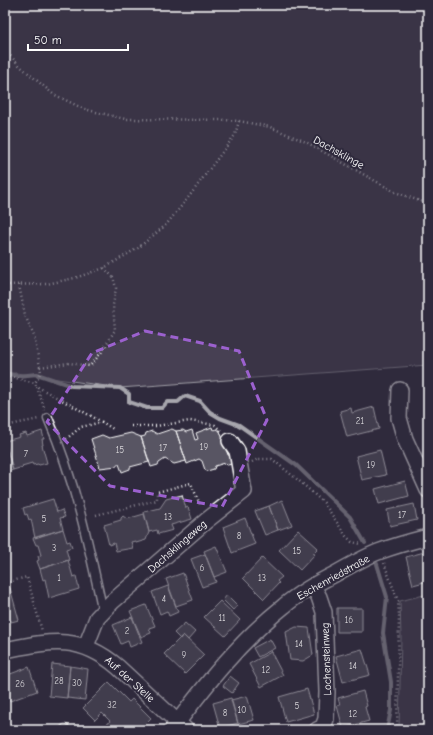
<svg xmlns="http://www.w3.org/2000/svg" width="433" height="735" font-family="'Comic Neue',sans-serif">
<rect width="100%" height="100%" fill="#2f2a3d"/>
<filter id="ink" filterUnits="userSpaceOnUse"><feTurbulence type="fractalNoise" baseFrequency=".025" numOctaves="2"/><feDisplacementMap in="SourceGraphic" scale="8" xChannelSelector="R" yChannelSelector="G"/><feConvolveMatrix kernelMatrix="1 2 1 2 8 2 1 2 1" color-interpolation-filters="sRGB"/></filter>
<g filter="url(#ink)">
<!-- green -->
<path fill="#464152" stroke="#a2a0a8" d="M5,5H428V365L120,388L16,373L5,374Z
M428,594V730H399L401,638L400,601Z"/>
<g fill="none" stroke-linecap="round" stroke-linejoin="round">
<!-- stream -->
<path stroke="#a7a6ad" stroke-width="4" d="M5,373L18,376L37,374L72,386L120,388L129,394V402L147,408H162L167,402H178L185,396L200,401L210,412L220,418L239,425L296,465L350,517L365,543
M377,564L387,597L383,633L391,682V710L387,730"/>
</g>
<!-- building -->
<path fill="#595564" stroke="#fff" d="M374,407L379,429L347,437L340,411L351,408L352,413Z
M212,427L213,430L217,429L220,431L228,455L231,456L233,464L227,465L225,463L215,466L214,469L207,471L205,470L202,461L199,459L187,464L176,431L183,430L186,432L192,430L195,440L198,439L196,433Z
M172,429L176,431L186,461L174,464L165,459L159,463L158,465L151,467L141,437L145,436L146,433L152,431L157,434Z
M42,431L44,439H42L43,445H42L47,463L39,465L38,464L33,465L32,463L22,466L23,467L13,470L5,441L20,437L19,435L26,433L27,436Z
M131,433L141,437L149,462L130,467V469L122,472L119,464H117V466L100,468L91,439L102,435L109,438Z
M5,442L13,470L7,472L6,470H5Z
M380,450L386,475L362,480L356,456Z
M405,481L409,496L379,504L375,489Z
M182,495L186,508L188,507L192,519L171,525L173,530L158,534L157,530L149,532L144,512L160,508L166,499Z
M53,499L57,512L62,510L65,517L60,518L63,529L35,538L31,519L29,520L27,514L25,515L23,508Z
M282,500L292,525L278,530L269,506Z
M414,504L417,520L390,526L387,510Z
M269,506L278,530L265,535L255,511Z
M144,514L149,532L146,540L136,543L135,541L131,542L133,548L116,551L114,543L109,545L104,525L121,520V518L123,516L127,519Z
M245,518L255,544L232,553L223,527Z
M63,529L67,542L70,541L72,547L66,549L69,560L40,569L37,561L39,560L38,556L41,555L38,545H36L33,538Z
M298,530L318,548L313,553L315,554L300,570L279,550Z
M216,546L227,572L214,577L204,551Z
M428,551V581L413,585L406,557Z
M205,554L216,582L202,587L191,559Z
M262,558L282,577L277,581L279,583L264,599L243,578Z
M68,560L73,577L76,576L79,589L49,598L45,579L43,580L40,569Z
M183,573L193,600L176,606L166,579Z
M168,586L178,612L169,616L167,611L160,614L152,592Z
M10,588L19,620L11,622V620L5,622V589Z
M227,595L238,606L233,610L223,600Z
M220,601L240,620L225,636L204,617Z
M146,605L155,626L149,628L151,633L141,637L130,611Z
M337,608H362V632H337Z
M132,617L142,642L130,647L128,641L121,644L113,625Z
M185,623L195,632L188,640L183,635L180,639L174,633Z
M296,627L309,628L313,655L303,661L290,660L286,632Z
M183,635L204,655L185,674L164,654Z
M270,639L275,648L258,657L253,648Z
M362,649L370,675L343,682L336,656Z
M271,652L283,675L261,687L249,664Z
M52,664L70,666L67,698L49,696Z
M70,666L88,669L85,700L67,698Z
M29,667L37,691L10,701L6,692L5,693V676Z
M230,676L239,683L232,693L223,686Z
M109,682L129,702L132,699L151,718L139,730H108L105,727L110,721L102,713L95,720L83,708Z
M307,689L314,714L286,722L279,697Z
M363,691L367,706L365,707L369,721L343,728L337,706L340,705L338,698Z
M247,696L254,720L238,724L231,700Z
M231,698L238,723L220,728L213,703Z"/>
<g fill="none" stroke-linecap="round" stroke-linejoin="round">
<!-- lane casing -->
<g stroke="#fff" stroke-width="11">
<path id="lane" d="M48,418C75,480 89,546 103,612
M65,729L66,730"/>
</g>
<!-- street casing -->
<g stroke="#fff" stroke-width="18">
<path id="street" d="M400,390L399,418L405,439L428,490
M313,586L319,597L324,612L327,692L326,719L323,727L317,730
M86,646L97,618L112,602L206,521L244,491L237,451L230,441
M5,650C51,641 79,634 118,667L186,730
M172,730C205,685 240,641 284,606C299,593 317,583 335,574C349,566 363,558 378,552C394,546 412,541 428,537"/>
</g>
<!-- path -->
<path stroke="#fff" stroke-width="2.5" stroke-dasharray="1 3" stroke-linecap="butt" d="M5,50L20,66L53,94L84,109L125,119L225,120L239,121L270,127L306,142L395,192L428,204
M5,285L47,284L75,278L104,268L138,248L166,225L188,198L235,135L239,121
M19,285L25,315L34,336L41,372L35,383
M40,367L69,363L90,366L101,353L115,330L113,305L116,288L113,277L104,268
M5,377H12L35,383L36,386L102,422
M37,387L45,410
M5,426L39,419
M131,426H156L190,421L215,425L221,431
M66,439L81,427L102,422L113,429
M252,462L258,459H272L304,485L324,503L346,536L352,542L361,544
M96,515L157,500V492L191,483L201,507
M384,563L398,601L399,615L397,730
M5,583L27,577L42,631"/>
<!-- lane -->
<use href="#lane" stroke="#2f2a3d" stroke-width="8"/>
<!-- street -->
<use href="#street" stroke="#2f2a3d" stroke-width="15"/>
</g>
</g>
<!-- marked area -->
<path d="M0 0H433V735H0ZM145,331L239,351L267,420L222,507L110,486L47,422L92,353Z" fill="#2f2a3d" fill-opacity=".55" fill-rule="evenodd"/>
<path fill="none" stroke="#9c61cf" stroke-width="3" stroke-dasharray="8 5" stroke-linejoin="round" d="M145,331L239,351L267,420L222,507L110,486L47,422L92,353Z"/>
<g text-anchor="middle" stroke-width="4" stroke-linejoin="round" paint-order="stroke">
<!-- number labels -->
<g font-size="9" fill="#d6d4d8">
<text x="360" y="424">21</text>
<text x="204" y="450">19</text>
<text x="163" y="451">17</text>
<text x="120" y="453">15</text>
<text x="26" y="457">7</text>
<text x="371" y="468">19</text>
<text x="402" y="518">17</text>
<text x="168" y="520">13</text>
<text x="44" y="522">5</text>
<text x="239" y="539">8</text>
<text x="54" y="551">3</text>
<text x="297" y="554">15</text>
<text x="202" y="571">6</text>
<text x="59" y="581">1</text>
<text x="262" y="581">13</text>
<text x="164" y="602">4</text>
<text x="222" y="621">11</text>
<text x="349" y="623">16</text>
<text x="127" y="634">2</text>
<text x="299" y="647">14</text>
<text x="184" y="658">9</text>
<text x="353" y="669">14</text>
<text x="266" y="673">12</text>
<text x="59" y="684">28</text>
<text x="77" y="686">30</text>
<text x="20" y="687">26</text>
<text x="112" y="708">32</text>
<text x="297" y="709">5</text>
<text x="242" y="713">10</text>
<text x="225" y="716">8</text>
<text x="353" y="717">12</text>
</g>
<!-- street labels -->
<g font-size="11" fill="#fff" stroke="#2f2a3d">
<text transform="translate(339 152) rotate(29)" y="4">Dachsklinge</text>
<text transform="translate(177 546) rotate(-41)" y="4">Dachsklingeweg</text>
<text transform="translate(333 577) rotate(-29)" y="4">Eschenriedstraße</text>
<text transform="translate(326 659) rotate(-92)" y="4">Lochensteinweg</text>
<text transform="translate(130 679) rotate(42)" y="4">Auf der Stelle</text>
</g>
</g>
<!-- margin -->
<rect width="433" height="735" fill="none" stroke="#2f2a3d" stroke-width="20"/>
<rect x="10" y="10" width="413" height="715" fill="none" stroke="#fff" stroke-width="1.5" filter="url(#ink)"/>
<!-- scale -->
<path d="M28 44v6h100v-6" fill="none" stroke="#ffffff" stroke-width="2"/>
<text x="34" y="44" font-size="12" fill="#ffffff" stroke="#2f2a3d" stroke-width="3" paint-order="stroke">50 m</text>
</svg>
